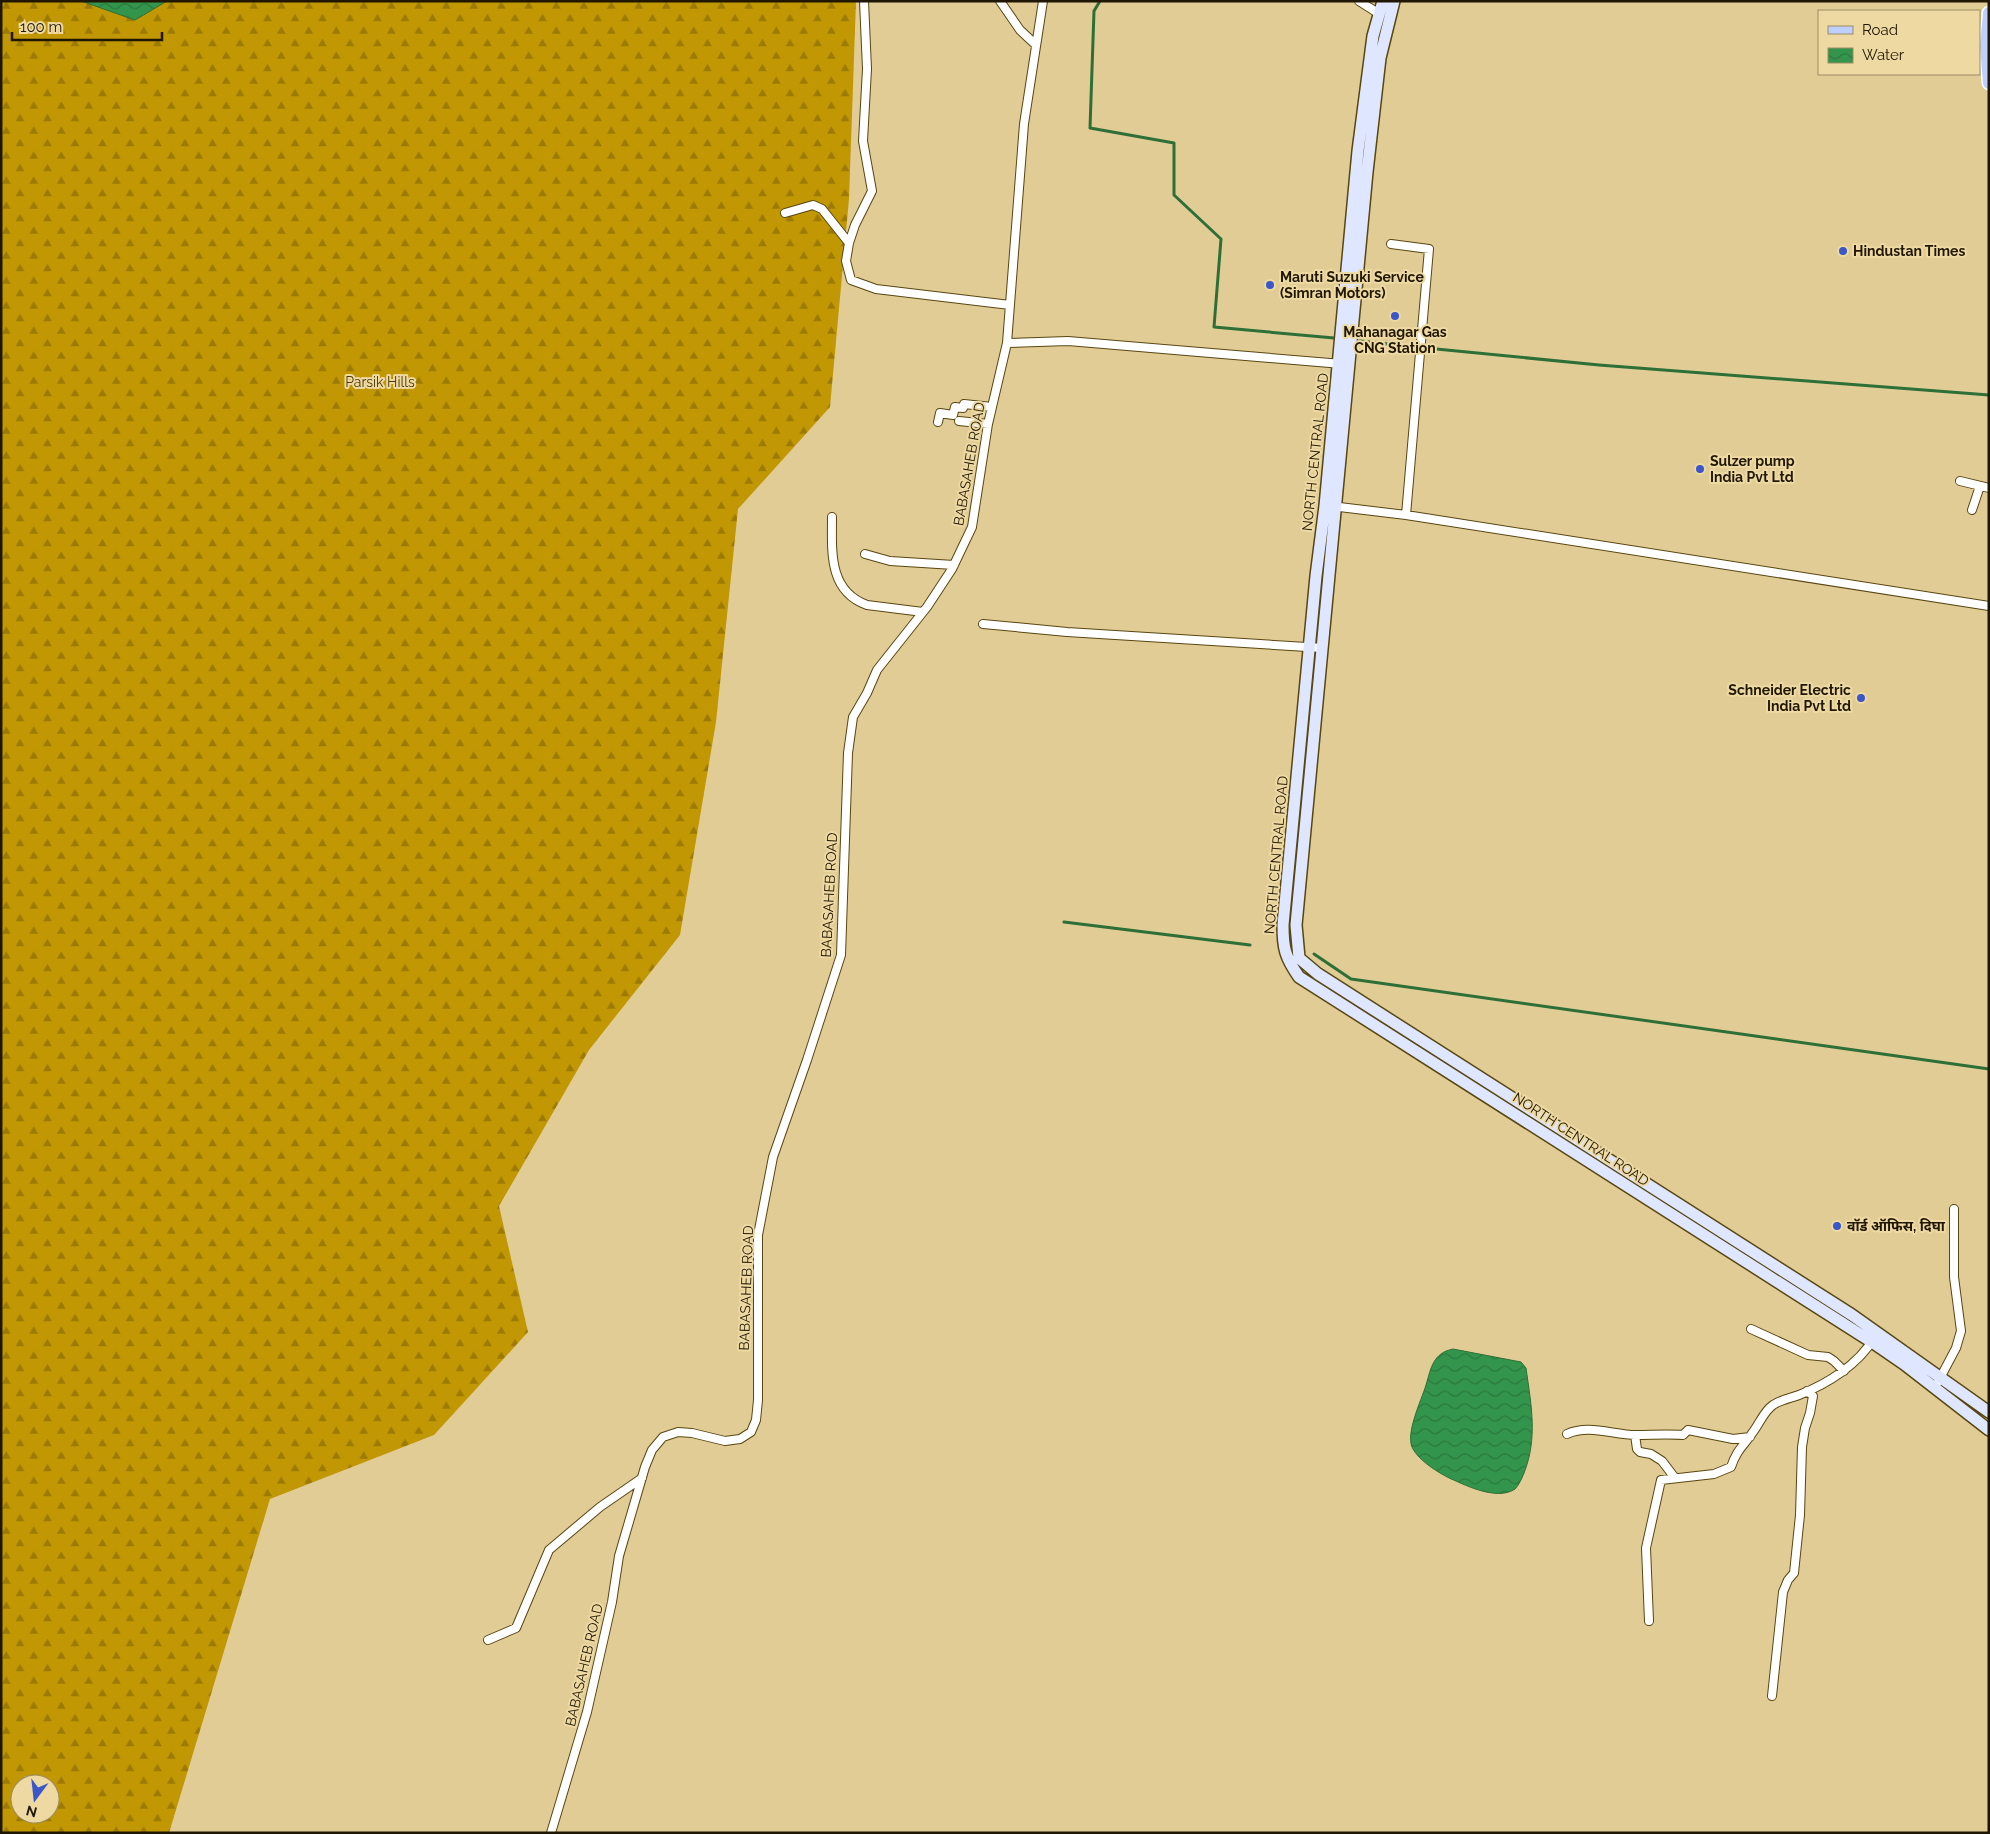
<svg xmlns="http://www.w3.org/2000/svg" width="1990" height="1834" font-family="Raleway,'Noto Sans Devanagari',sans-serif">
<defs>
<pattern id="forest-firs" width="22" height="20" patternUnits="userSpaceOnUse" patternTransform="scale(1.25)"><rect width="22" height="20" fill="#c19704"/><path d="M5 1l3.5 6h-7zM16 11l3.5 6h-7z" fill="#9c7a03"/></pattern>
<pattern id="water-waves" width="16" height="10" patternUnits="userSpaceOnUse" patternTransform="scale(1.25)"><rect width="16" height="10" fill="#33954c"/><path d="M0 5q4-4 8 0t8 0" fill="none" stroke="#2b793d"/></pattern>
</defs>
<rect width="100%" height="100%" fill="#e1cc96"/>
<!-- forest -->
<path fill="url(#forest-firs)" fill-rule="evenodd" d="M1,1H856L849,199L830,407L738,509L716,722L680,935L589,1050L499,1206L528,1332L434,1435L270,1499L169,1833H1ZM20,1784H50V1814H20Z"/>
<!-- water -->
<path fill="url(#water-waves)" stroke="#2d6f36" d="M81,1H167L135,20Z
M1453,1349L1521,1362L1526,1368C1531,1404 1538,1438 1524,1473C1522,1478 1519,1485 1515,1489C1499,1500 1471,1488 1456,1481C1443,1476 1418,1461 1412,1447C1406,1432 1421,1401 1426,1385C1431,1368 1433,1353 1453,1349Z"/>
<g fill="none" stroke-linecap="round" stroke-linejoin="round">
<!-- stream -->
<path stroke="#2d6f36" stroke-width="3" d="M1100,1L1094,11L1090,128L1174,143V195L1221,239L1214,327L1334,338
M1360,341L1407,346
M1426,348L1599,365L1989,395
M1064,922L1250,945
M1314,954L1351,979L1989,1069"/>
<!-- minor casing -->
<g stroke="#594610" stroke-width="10">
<path id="minor" d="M864,1L867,69L863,141L872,191L855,225L849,243L846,261L851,280L876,289L1010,305
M1000,1L1020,30L1036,45
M1359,1L1378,13
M785,213L813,205L822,209L849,243
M1391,244L1429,249L1406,515
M1007,343L1068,341L1342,364
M959,421L988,424
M938,422L940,413L953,415L955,407L963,408L964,404L992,407
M1960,481L1989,488
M1331,506L1406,515L1989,606
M1972,510L1980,486
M832,517C832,551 828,591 867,605L923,612
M865,554L890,561L954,565
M983,624L1067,632L1323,648
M1751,1329L1808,1355L1828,1357L1834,1361L1844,1371
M1938,1382L1956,1348L1961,1331L1954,1277V1209
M1567,1434C1589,1424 1613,1435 1636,1435C1652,1435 1667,1434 1683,1435L1688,1430L1733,1439L1750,1437
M1635,1435L1637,1449L1640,1452L1651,1454L1662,1461L1675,1478
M1649,1621L1646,1548L1661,1480L1714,1474L1731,1467C1737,1449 1743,1447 1753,1432C1760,1423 1764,1411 1773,1405C1780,1400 1791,1398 1799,1395C1827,1384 1858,1365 1874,1338
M488,1640L516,1628L549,1550L600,1507L642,1478
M1772,1696L1783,1592L1788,1580L1794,1573L1800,1515L1802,1447L1805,1428L1810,1413L1813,1396L1807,1391
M551,1833L587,1712L612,1602L619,1556L645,1467L652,1450L663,1437L678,1432L692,1433L725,1441L740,1439L751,1432L756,1420L758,1400V1235L773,1157L807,1060L841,955L848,753L853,717L867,693L877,670L927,607L952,569L972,527L988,424L1007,343L1024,124L1043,1"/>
</g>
<!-- secondary casing -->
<g stroke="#594610" stroke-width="14">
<path id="secondary" d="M1383,1L1373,36L1358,151L1325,506L1316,576L1283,925C1283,948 1285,957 1299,977L1872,1342L1904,1364L1989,1430
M1394,1L1380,58L1367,172L1296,925L1299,958L1318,974L1852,1315L1989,1412"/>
</g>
<!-- primary casing -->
<g stroke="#fff" stroke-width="15">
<path id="primary" d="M1989,13L1986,46L1989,83"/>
</g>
<!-- minor -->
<use href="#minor" stroke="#fff" stroke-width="8"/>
<!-- secondary -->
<use href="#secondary" stroke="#dee7ff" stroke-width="11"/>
<!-- primary -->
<use href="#primary" stroke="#becefe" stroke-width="12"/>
</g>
<!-- markers -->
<g fill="#3a56c8" stroke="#efd9a3" stroke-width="2">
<circle cx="1843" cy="251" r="5"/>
<circle cx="1270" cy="285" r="5"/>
<circle cx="1395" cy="316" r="5"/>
<circle cx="1700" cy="469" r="5"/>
<circle cx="1861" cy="698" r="5"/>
<circle cx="1837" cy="1226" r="5"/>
</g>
<g text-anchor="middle" stroke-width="4" stroke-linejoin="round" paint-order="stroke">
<!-- poi labels -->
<g font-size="14" font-weight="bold" fill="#1f1703" stroke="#efd9a3" text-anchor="start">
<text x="1853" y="256">Hindustan Times</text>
<text x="1280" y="282">Maruti Suzuki Service<tspan x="1280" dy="16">(Simran Motors)</tspan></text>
<text x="1395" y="337" text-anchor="middle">Mahanagar Gas<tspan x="1395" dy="16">CNG Station</tspan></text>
<text x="1710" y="466">Sulzer pump<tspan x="1710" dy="16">India Pvt Ltd</tspan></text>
<text x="1851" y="695" text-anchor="end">Schneider Electric<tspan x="1851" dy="16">India Pvt Ltd</tspan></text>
<text x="1847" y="1231">वॉर्ड ऑफिस, दिघा</text>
</g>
<!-- park labels -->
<g font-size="14" fill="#4c3b08" stroke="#efd9a3">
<text x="380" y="387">Parsik Hills</text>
</g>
<!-- street labels -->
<g font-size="14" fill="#1f1703" stroke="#efd9a3">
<text transform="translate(1315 452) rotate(-84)" y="5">NORTH CENTRAL ROAD</text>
<text transform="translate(969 464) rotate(-80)" y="5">BABASAHEB ROAD</text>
<text transform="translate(1276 855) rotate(-85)" y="5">NORTH CENTRAL ROAD</text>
<text transform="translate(829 895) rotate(-87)" y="5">BABASAHEB ROAD</text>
<text transform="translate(1581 1139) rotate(33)" y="5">NORTH CENTRAL ROAD</text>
<text transform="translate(746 1288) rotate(-88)" y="5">BABASAHEB ROAD</text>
<text transform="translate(584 1665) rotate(-77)" y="5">BABASAHEB ROAD</text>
</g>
</g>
<!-- border -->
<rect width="1990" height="1834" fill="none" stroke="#1f1703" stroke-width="5"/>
<!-- legend -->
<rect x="1818" y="10" width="162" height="65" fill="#efd9a3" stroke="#9c8b63"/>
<rect x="1828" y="26" width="25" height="8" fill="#becefe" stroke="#9c8b63"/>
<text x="1862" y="35" font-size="15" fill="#1f1703">Road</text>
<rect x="1828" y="48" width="25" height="15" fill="url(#water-waves)" stroke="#9c8b63"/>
<text x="1862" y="60" font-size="15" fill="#1f1703">Water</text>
<!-- north arrow -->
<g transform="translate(35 1799) rotate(195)"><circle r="24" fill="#efd9a3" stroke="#9c8b63"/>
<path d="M0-4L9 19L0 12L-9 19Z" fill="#3a56c8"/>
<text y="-8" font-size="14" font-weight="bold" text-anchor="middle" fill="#1f1703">N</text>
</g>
<!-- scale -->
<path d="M12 32v8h150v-8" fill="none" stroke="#1f1703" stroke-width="2.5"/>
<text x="20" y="32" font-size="15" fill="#1f1703" stroke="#efd9a3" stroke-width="4" paint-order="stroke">100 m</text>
</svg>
